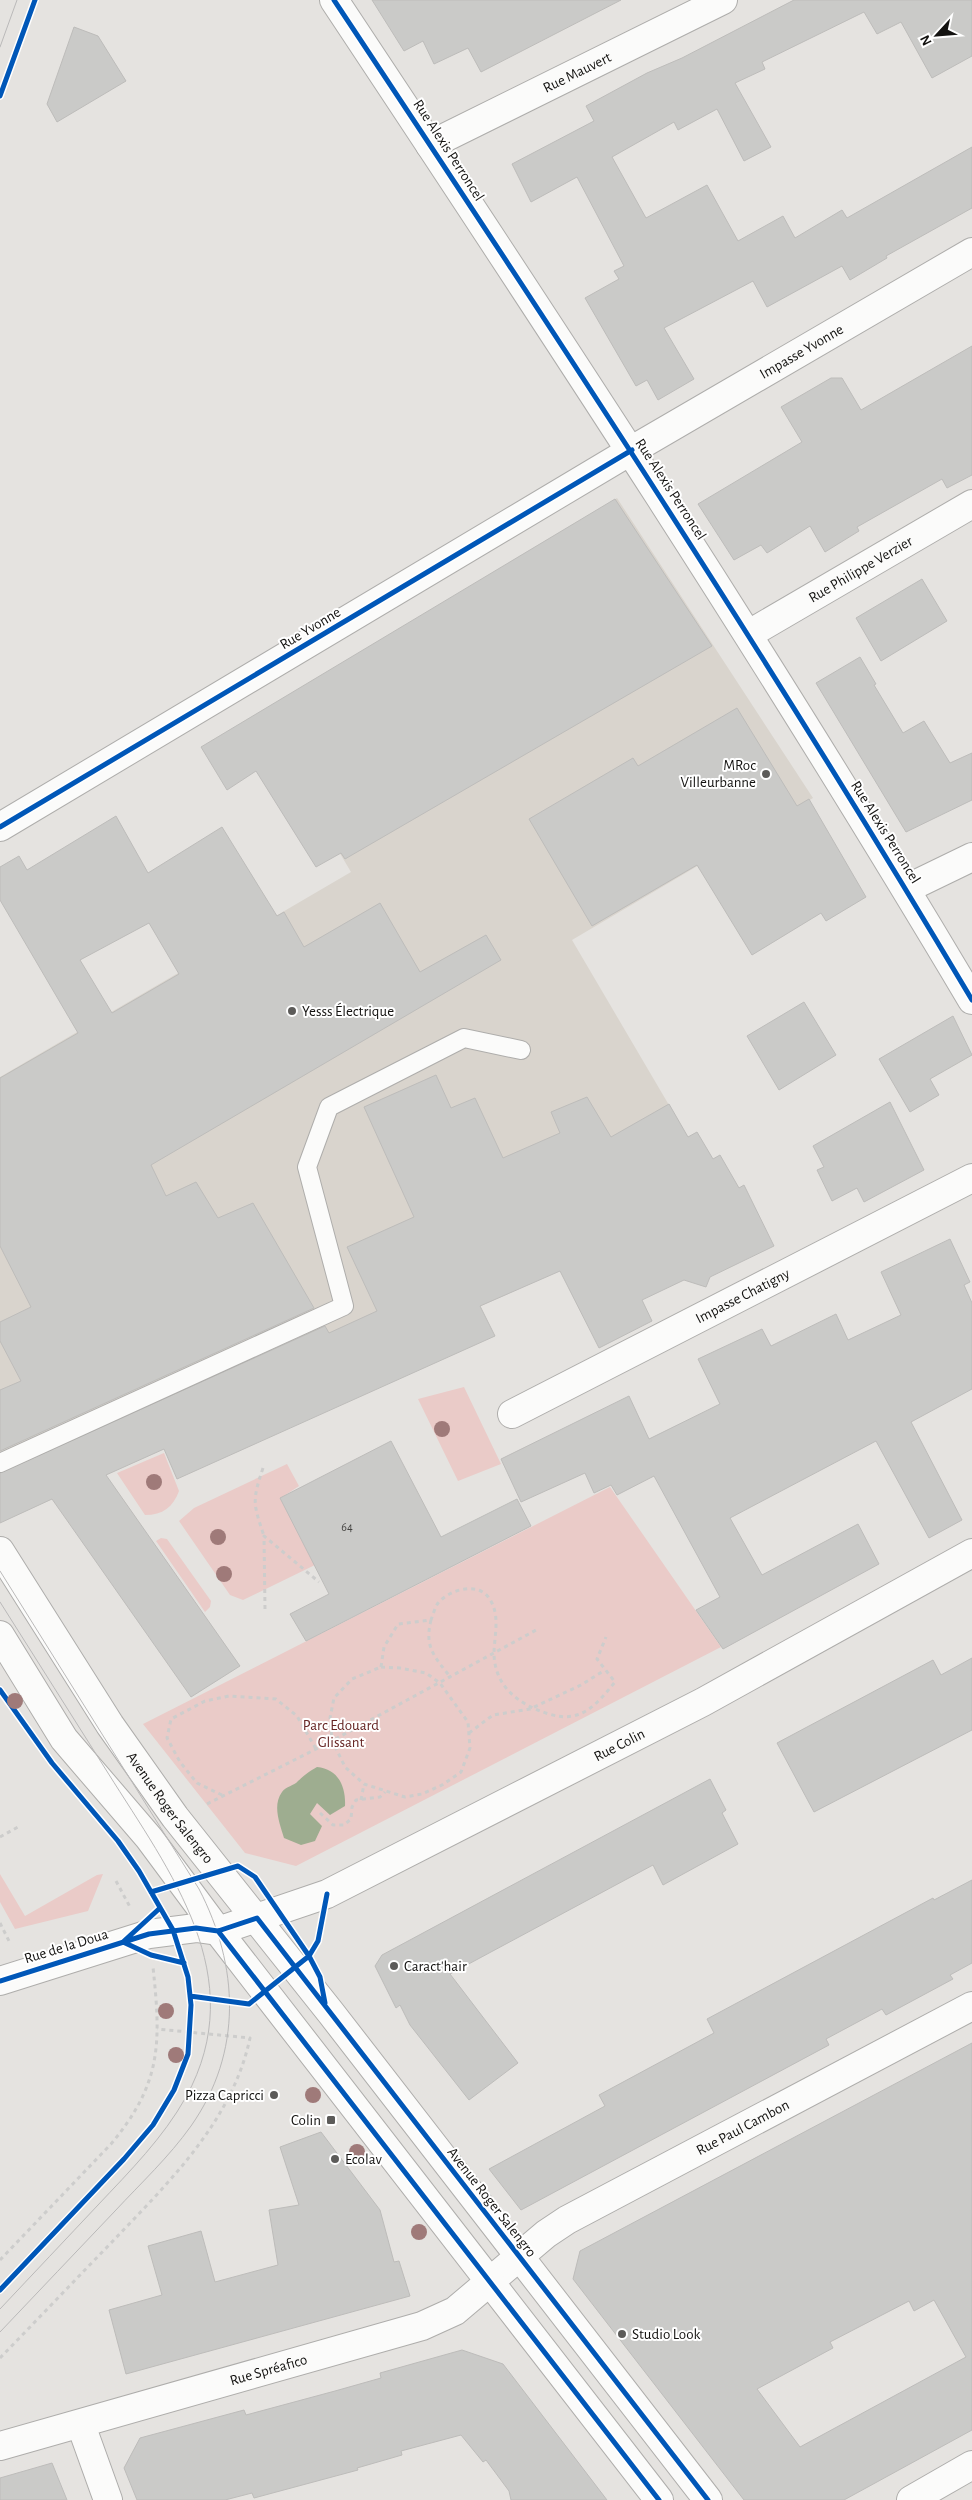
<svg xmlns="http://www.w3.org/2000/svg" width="972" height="2500" font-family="'Alegreya Sans',sans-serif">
<rect width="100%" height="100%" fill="#e5e3e0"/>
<!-- built -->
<path fill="#d9d4cd" d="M617,498L813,798L572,940L723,1197L8,1519L0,1505V1077L351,872L257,714Z"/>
<!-- green -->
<path fill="#eacbc8" d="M464,1387L501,1464L458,1481L418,1399Z
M164,1453L179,1491C173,1507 163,1515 145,1515L117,1473Z
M287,1464L299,1486L281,1498L317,1564L243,1600L230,1595L179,1521L194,1508Z
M610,1487L721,1647L296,1866L245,1853L143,1724Z
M161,1538L167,1539L211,1601L210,1607L205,1612L156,1541Z
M0,1874L25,1916L97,1875L103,1874L88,1911L15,1929L0,1902Z"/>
<!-- water -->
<path fill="#9ead90" d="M317,1767C338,1769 346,1786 345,1806L330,1815L317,1803L310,1814L322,1826L315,1841L301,1845L284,1838C280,1824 272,1806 282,1792C286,1786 294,1786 298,1781C305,1775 308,1772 317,1767Z"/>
<!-- building -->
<path fill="#cacac8" stroke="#bdbcba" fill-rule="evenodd" d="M372,0H621L481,72L468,48L434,64L423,41L404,51Z
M794,0H972V56L932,78L901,22L877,34L864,12L762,62L765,69L735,83L771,147L744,161L717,109L678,130L674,122L612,157L646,218L707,185L738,241L783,216L795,238L842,210L847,218L972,147V208L886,256L887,258L850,280L842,266L767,307L753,281L664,328L694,379L658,400L647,380L636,386L585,298L619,279L614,271L624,266L577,177L531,202L512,164L594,121L586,106L647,73L682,58Z
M74,27L98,36L126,81L57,122L47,104Z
M972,346V475L947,488L942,479L857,527L859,531L825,552L810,526L767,553L761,545L734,560L698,504L802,442L781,407L831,378H842L861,410Z
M615,499L712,646L345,859L341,853L316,867L256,771L227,790L201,747Z
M922,579L947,621L881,661L856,618Z
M860,657L876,684L874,685L903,733L924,721L950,763L972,753V800L906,832L816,683Z
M737,708L797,806L809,799L866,897L826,921L821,913L752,955L697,865L592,926L529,819L633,758L638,766Z
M116,816L148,873L222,827L277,916L284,912L304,947L380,903L420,972L486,935L501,960L151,1165L166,1196L196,1182L218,1218L253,1203L314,1308L0,1451V1390L21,1381L0,1341V1322L31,1307L0,1246V1078L78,1033L0,900V867L19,856L27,870ZM149,923L179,974L112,1013L80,960Z
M804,1002L836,1055L779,1090L747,1036Z
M953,1016L972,1055L930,1079L939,1095L910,1112L879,1059Z
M436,1075L451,1108L475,1098L503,1158L560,1133L551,1112L587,1097L611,1137L669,1104L688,1137L697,1132L713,1159L720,1155L739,1188L744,1185L774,1246L710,1277L706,1287L684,1280L642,1300L652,1321L599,1348L560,1271L480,1306L495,1336L177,1479L164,1449L106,1475L240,1666L191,1697L52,1499L0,1523V1473L325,1326L329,1333L377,1311L347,1247L414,1217L364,1107Z
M890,1102L924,1170L864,1202L857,1188L832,1201L817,1170L824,1167L813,1146Z
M950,1239L970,1282L964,1285L972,1303V1389L911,1422L962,1520L929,1538L876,1441L730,1518L762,1575L858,1524L879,1564L723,1649L696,1610L720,1597L654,1476L617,1495L611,1485L594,1493L585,1473L521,1502L501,1459L629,1396L649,1439L720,1404L698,1359L762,1329L771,1346L836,1314L848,1340L901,1315L881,1272Z
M391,1441L441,1537L517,1499L531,1526L306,1641L290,1614L329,1594L280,1498Z
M972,1658V1730L814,1812L777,1743L933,1660L941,1675Z
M710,1779L726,1810L722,1813L738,1844L663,1885L653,1865L450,1974L518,2063L469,2100L410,2025L400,2005L396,2008L375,1966L382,1955Z
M972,1880V1963L950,1975L953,1979L886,2015L882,2009L826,2039L829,2045L521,2210L489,2169L605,2106L599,2095L714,2033L707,2019L933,1898L934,1900Z
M972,2043V2430L844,2500H744L573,2279L580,2251ZM934,2300L966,2357L800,2447L757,2389L833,2348L830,2342L909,2301L914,2311Z
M321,2132L380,2210L394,2262L399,2261L410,2296L126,2374L109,2310L162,2295L148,2246L201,2231L215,2282L278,2265L269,2210L299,2205L280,2147Z
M462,2350L503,2364L607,2500H511L509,2491L486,2460L483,2462L461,2435L401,2451L402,2455L357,2468L358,2470L254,2498L252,2493L225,2500H137L124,2468L140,2438L244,2410L246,2415L335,2391L381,2378L380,2373Z
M52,2463L67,2500H0V2478Z"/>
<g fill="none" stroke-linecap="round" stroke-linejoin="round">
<!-- service casing -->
<g stroke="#aeadab" stroke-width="20">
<path id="service" d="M0,1463L344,1306L307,1167L329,1107L464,1038L521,1050"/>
</g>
<!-- minor casing -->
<g stroke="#aeadab" stroke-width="30">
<g id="minor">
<path d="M334,0C553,330 770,660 972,1000"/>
<path id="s1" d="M430,145L723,0"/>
<path id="s2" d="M749,634L972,504"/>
<path id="s3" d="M0,827L632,450L972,252"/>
<path d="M906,889L972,857"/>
<path id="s4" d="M512,1414L972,1178"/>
<path d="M81,2425L108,2500"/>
<path id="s5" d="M0,2446L422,2326L455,2311L546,2234L567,2220L972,2006"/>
<path d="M911,2500L972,2465"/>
</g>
</g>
<!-- tertiary casing -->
<g stroke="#aeadab" stroke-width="30">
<g id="tertiary">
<path id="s6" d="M0,1981L149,1934L196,1928L218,1931L327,1894L703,1702L972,1553"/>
</g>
</g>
<!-- secondary casing -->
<g stroke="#aeadab" stroke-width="30">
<g id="secondary">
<path id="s7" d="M0,1551L110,1725L175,1817L331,2013L708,2500"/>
<path d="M0,1635L64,1739L149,1838L218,1931L659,2500"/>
</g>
</g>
<!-- path -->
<path stroke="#cdcdcc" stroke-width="3" stroke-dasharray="4 4" stroke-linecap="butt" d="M263,1468C252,1501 253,1503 264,1536
M265,1609L264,1536L319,1582
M431,1620C424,1648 435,1657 451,1678
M381,1667L384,1647L398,1624L431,1620C433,1615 435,1607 438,1603C449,1590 477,1581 489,1598C501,1615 494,1636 494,1654C495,1688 520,1705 549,1714C581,1724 596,1705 615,1682L597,1659L606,1637
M381,1667L400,1668L426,1673L440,1683L468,1722L470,1748L461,1772L442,1785L422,1794L405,1797L364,1784L345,1767L332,1740L330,1718L334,1698L352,1679Z
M469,1733L493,1715L530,1709L581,1685L605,1670
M222,1795L197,1783L180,1762L167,1738L171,1719L205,1701L229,1696L276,1699L297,1716L316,1749
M361,1800L364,1784
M207,1804L328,1743L538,1629
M320,1813L333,1825H344L351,1819L352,1807L356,1800L380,1797L385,1792
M0,1837L18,1827
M116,1881L130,1907
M0,1923L10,1943
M0,2260L111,2144C162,2083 161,2043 153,1967
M0,2358C37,2320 74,2281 111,2243C168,2183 232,2122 250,2038L157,2029"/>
<!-- service -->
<use href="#service" stroke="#fbfbfa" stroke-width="18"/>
<!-- minor -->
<use href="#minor" stroke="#fbfbfa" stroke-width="28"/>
<!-- tertiary -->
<use href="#tertiary" stroke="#fbfbfa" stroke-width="28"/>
<!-- secondary -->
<use href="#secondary" stroke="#fbfbfa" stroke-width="28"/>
<!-- tram -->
<path stroke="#bab9b9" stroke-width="1" d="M0,47L17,0
M0,1571L199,1889C239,1966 243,2052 191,2126C169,2157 141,2183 115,2211C77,2251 38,2292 0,2332
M0,1602C36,1659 72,1716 108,1773C170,1872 252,1977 186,2097C163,2138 130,2171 98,2205C66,2239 33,2274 0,2309"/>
<!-- cycleway casing -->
<g stroke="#fff" stroke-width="8">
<path id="cycleway" d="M334,0C553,330 770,660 972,1000
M0,96L35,0
M0,827L632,450
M0,1690L52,1763L118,1841L139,1871L173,1930L188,1977L191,2005L188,2054L174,2090L153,2125L124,2159L0,2290
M151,1892L238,1866L255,1877L309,1956L320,1977L325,2003
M160,1908L123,1942L151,1955L184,1963
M218,1931L659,2500
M0,1981L149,1934L196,1928L218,1931L257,1918L708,2500
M190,1996L249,2004L309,1956L318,1941L327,1894"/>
</g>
<!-- cycleway -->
<use href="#cycleway" stroke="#0057b8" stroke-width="5"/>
</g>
<!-- trees -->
<g fill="#9f7a79">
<circle cx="442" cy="1429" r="8"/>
<circle cx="154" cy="1482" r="8"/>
<circle cx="218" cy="1537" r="8"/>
<circle cx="224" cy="1574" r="8"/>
<circle cx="15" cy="1701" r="8"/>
<circle cx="166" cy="2011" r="8"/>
<circle cx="176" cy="2055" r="8"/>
<circle cx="313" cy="2095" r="8"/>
<circle cx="357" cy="2152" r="8"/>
<circle cx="419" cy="2232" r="8"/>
</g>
<!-- markers -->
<g fill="#5c5b59" stroke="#fff" stroke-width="2">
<circle cx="766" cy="774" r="5"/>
<circle cx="292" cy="1011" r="5"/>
<circle cx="394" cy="1966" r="5"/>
<circle cx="274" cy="2095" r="5"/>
<rect x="326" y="2115" width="10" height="10" rx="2.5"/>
<circle cx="335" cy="2159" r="5"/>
<circle cx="622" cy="2334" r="5"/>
</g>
<g text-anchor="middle" stroke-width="4" stroke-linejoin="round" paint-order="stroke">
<!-- number labels -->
<g font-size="12" fill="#42413f">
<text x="347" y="1531">64</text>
</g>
<!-- street labels -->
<g font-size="15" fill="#131210" stroke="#fff">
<text dy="5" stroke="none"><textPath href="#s1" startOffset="164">Rue Mauvert</textPath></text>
<text transform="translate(449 150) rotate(57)" y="5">Rue Alexis Perroncel</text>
<text dy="5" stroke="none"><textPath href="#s3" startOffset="932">Impasse Yvonne</textPath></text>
<text transform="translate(671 489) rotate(57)" y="5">Rue Alexis Perroncel</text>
<text dy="5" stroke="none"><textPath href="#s2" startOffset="129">Rue Philippe Verzier</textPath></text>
<text transform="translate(310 628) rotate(-31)" y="5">Rue Yvonne</text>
<text transform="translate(886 832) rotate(58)" y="5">Rue Alexis Perroncel</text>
<text dy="5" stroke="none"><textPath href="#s4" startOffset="259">Impasse Chatigny</textPath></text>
<text dy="5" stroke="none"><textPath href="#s6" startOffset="669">Rue Colin</textPath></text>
<text dy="5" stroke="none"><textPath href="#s7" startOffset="308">Avenue Roger Salengro</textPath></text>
<text transform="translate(66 1946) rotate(-17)" y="5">Rue de la Doua</text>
<text dy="5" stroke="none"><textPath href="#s5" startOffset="818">Rue Paul Cambon</textPath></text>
<text transform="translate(492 2202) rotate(52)" y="5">Avenue Roger Salengro</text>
<text dy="5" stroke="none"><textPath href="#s5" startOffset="279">Rue Spréafico</textPath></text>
</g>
<!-- poi labels -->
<g font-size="15" fill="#131210" stroke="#fff" text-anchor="start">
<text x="756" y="770" text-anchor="end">MRoc<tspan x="756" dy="17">Villeurbanne</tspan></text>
<text x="302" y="1016">Yesss Électrique</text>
<text x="404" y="1971">Caract'hair</text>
<text x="264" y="2100" text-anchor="end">Pizza Capricci</text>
<text x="321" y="2125" text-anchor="end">Colin</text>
<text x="345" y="2164">Ecolav</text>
<text x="632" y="2339">Studio Look</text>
</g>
<!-- park labels -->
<g font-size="15" fill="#662524" stroke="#fff">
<text x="341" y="1730">Parc Edouard<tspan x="341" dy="17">Glissant</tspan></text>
</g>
</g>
<!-- north arrow -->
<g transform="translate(937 35) rotate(244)" stroke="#ffffff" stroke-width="4" paint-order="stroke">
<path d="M0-4L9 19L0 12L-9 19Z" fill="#131210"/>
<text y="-8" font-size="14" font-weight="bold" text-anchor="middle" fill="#131210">N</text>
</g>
</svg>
